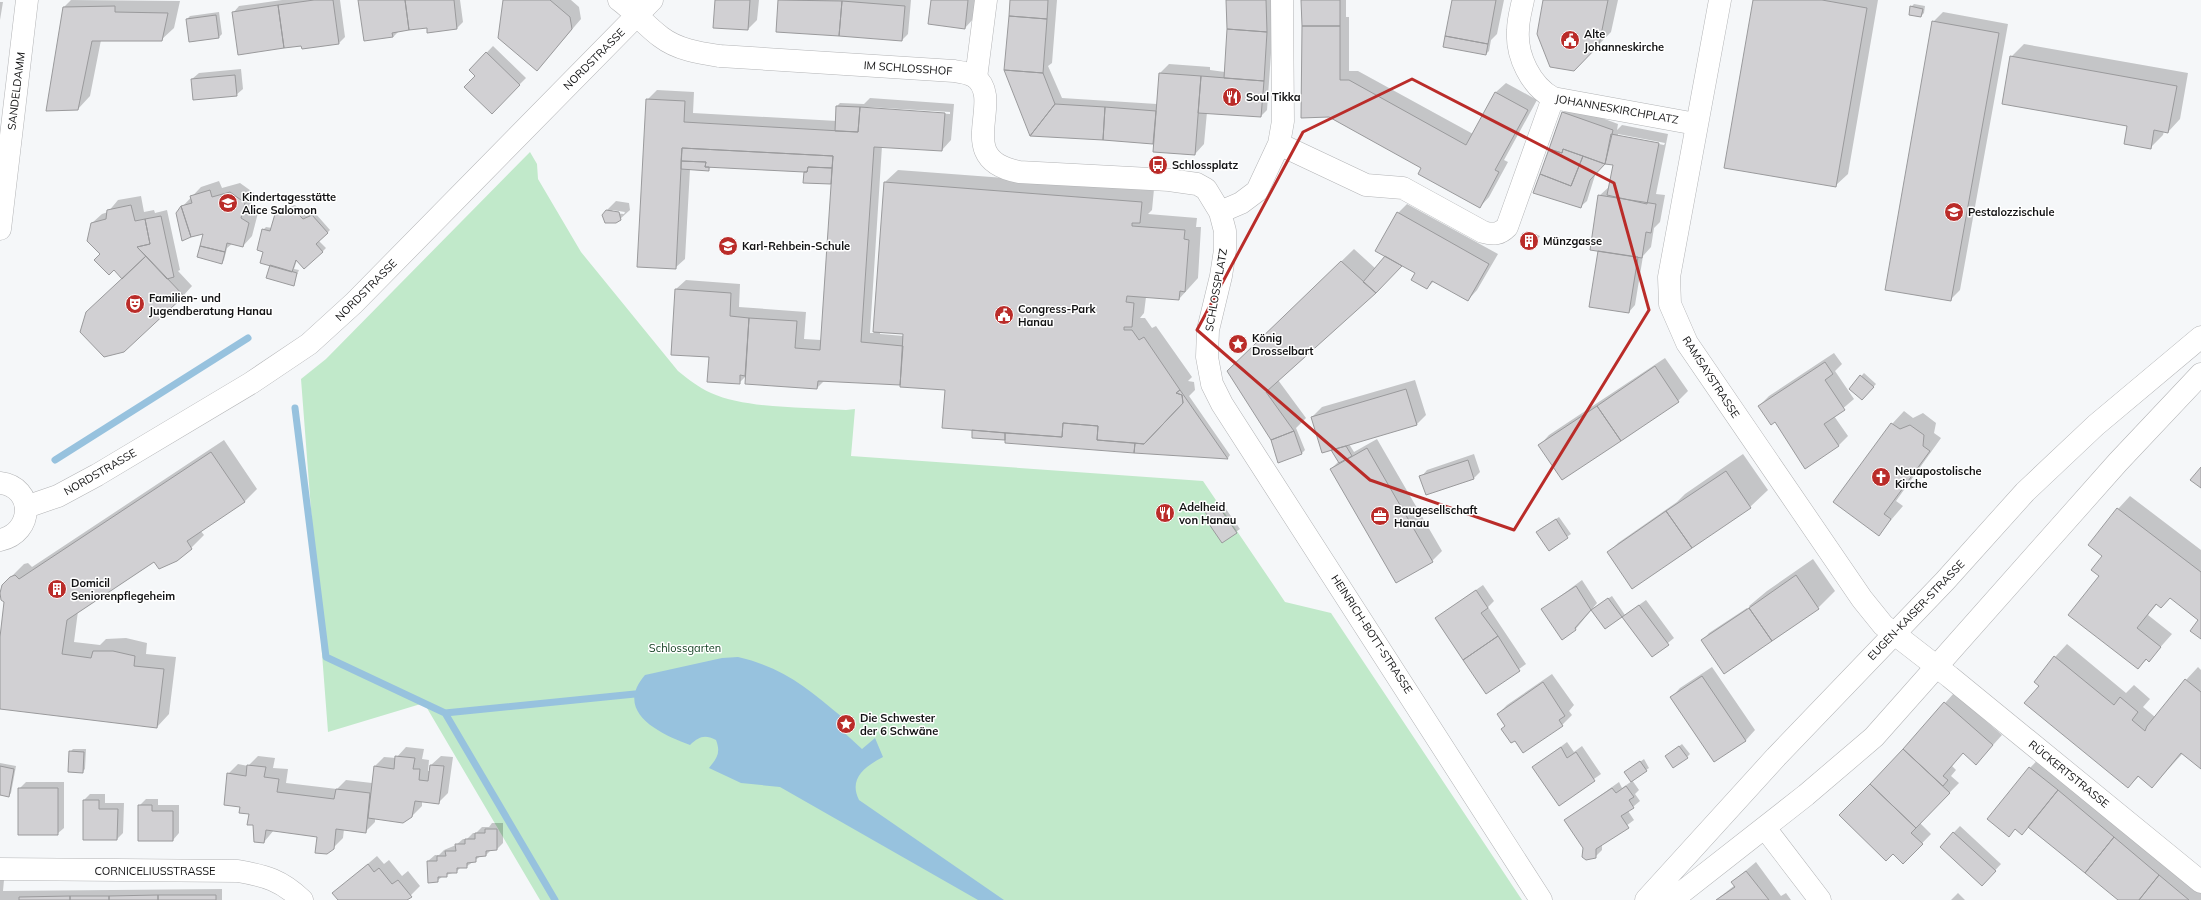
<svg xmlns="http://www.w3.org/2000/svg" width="2201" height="900" font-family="Mulish,sans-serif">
<rect width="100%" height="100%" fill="#f5f7f9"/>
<!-- green -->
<path fill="#c1e9ca" d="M530,152L537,164L538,179L581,252L678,371C688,379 698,387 711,393C746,409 806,407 846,410L855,409L851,456L1203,481L1285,602L1331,613L1522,900H540L424,703L328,732L301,379L326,359Z"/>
<!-- water -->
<path fill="#97c2de" d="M738,657C782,667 808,688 842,717L837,726L862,749L875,738L883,757C866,766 848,778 859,800L1004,900H978L780,787L741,783L709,768C717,758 721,753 716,740C704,734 699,737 690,745C660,734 613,712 645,675L722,658Z"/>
<!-- shadow -->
<path fill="#0003" fill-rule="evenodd" d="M71,0L180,1L174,28L161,40H101L90,96L78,109L64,7Z
M282,0H340L345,37L339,43L302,45L233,13L239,6Z
M359,0H460L463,22L457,28L428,32V27L399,31L393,37Z
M504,0H571L579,7L581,19L537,70Z
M716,0H759L757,20L748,29Z
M779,0H911L908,34L902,40L777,31Z
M932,0H976L974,18L965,28Z
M1011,0H1057L1052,63L1048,66L1062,98L1157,104L1160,73L1169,64L1210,67V70L1225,72L1228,29L1227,0H1272L1273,25L1267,110L1261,116L1207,112L1204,144L1195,154L1155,141L1153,143L1031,135Z
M1302,0H1346V17H1349V71H1358L1473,134L1496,92L1506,83L1537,100L1504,160L1508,162L1489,197L1480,207L1423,168L1329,116Z
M1453,0H1504L1497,34L1491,40L1489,51L1486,54Z
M1544,0H1618L1611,32L1574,70Z
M1754,0H1878L1848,174L1835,186Z
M0,2H3L0,20Z
M1914,4L1925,6L1924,13L1921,16L1911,7Z
M219,12L222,34L219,37L190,41L187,19L190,16Z
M1943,12L2008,24L1960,290L1951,299L1933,22Z
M2024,44L2188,73L2180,119L2168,132L2164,131L2163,135L2150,148L2129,126L2011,57Z
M493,46L526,78L492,112L476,76L470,70Z
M241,69L243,89L236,95L192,79L199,73Z
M657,90L694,92L693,113L837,121V106L840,103L864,104L870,98L954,104L951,140L942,150L882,146L870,333H874L885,182L898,170L1154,189L1152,210L1148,214L1197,218L1196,227H1201L1198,278L1179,299L1146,297L1144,313L1140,318H1145L1152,328L1156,326L1192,377L1188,381L1194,382L1195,390L1189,396L1230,455L1228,458L1006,442V439L973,430L946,389L901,384L825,380L817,388L746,376L739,383L710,356L676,289L686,280L740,284L739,307L806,312L804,339L821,340L832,183L804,182L806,171L712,166L708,170L690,169L685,259L675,268L647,100ZM868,107L950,112V114L868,109ZM880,332L904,334V336L880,334Z
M1570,106L1618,124L1617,130L1622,125L1668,134L1656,194L1665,195L1660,222L1654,228L1651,247L1643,256L1635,305L1629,312L1599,250V196L1610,186L1614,164L1605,162L1596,172L1587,201L1580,207L1563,113ZM1618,134L1665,143L1664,145L1618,136Z
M219,181L222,188L240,183L254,193L250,208L258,213L252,236L243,246L233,243L227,248L224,260L222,263L204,232L182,207L201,187Z
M141,196L144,212L154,210L155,213L167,210L180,270L178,271L192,286L183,296L123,278L101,254L92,223L102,214L108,212L118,200Z
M616,201L629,203L630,210L620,219L605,222L603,218L604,213ZM612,210L625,212L624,214L614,213Z
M1407,204L1498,254L1477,290L1468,300L1434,281L1427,288L1416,272L1402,265L1278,380L1306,418L1296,428L1305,450L1302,453L1279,461L1241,359L1354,249L1376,269L1387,256L1398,213Z
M295,205L306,216L315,213L330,230L319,241L326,248L323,251L304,267L297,260L294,269L299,270L293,284L271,265L265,251L263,230L266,227L272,228L276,215L279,211Z
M1527,231L1540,236L1534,246L1524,234Z
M1834,353L1842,364L1835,371L1854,399L1834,416L1848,436L1838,446L1775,421L1759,406L1769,396Z
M1665,358L1688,391L1678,401L1563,479L1540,445L1549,435Z
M1864,373L1876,384L1862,399L1850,389Z
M1415,380L1426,415L1416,425L1349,444L1354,452L1377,439L1442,551L1432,561L1396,582L1331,469L1339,461L1335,448L1312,417L1322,407Z
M1904,411L1913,418L1923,413L1936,423L1934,433L1941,438L1896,501L1903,506L1879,534L1892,424Z
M224,440L257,489L245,501L200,530L204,535L191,548L155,561L78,611L74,642L100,645L106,639L126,638L147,643L146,654L176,657L169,714L157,727L0,708V646L11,577L24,564L28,563L32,567Z
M1474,454L1480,472L1474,478L1426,494L1421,477L1427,470Z
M1743,454L1768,490L1750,507L1633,587L1609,552L1618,543L1677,502L1685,494Z
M2130,496L2201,550V638L2200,620L2171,597L2161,607L2157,604L2148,615L2172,634L2149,660L2147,659L2138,668L2100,576L2104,556L2090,545L2118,509Z
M1221,502L1240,529L1222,542L1209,510Z
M1559,517L1571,534L1549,549L1540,529Z
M1813,559L1835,591L1818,608L1772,640L1749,606L1767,591Z
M1582,580L1597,603L1575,630L1543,609Z
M1483,585L1494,601L1488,607L1526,664L1486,693L1436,618Z
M1612,596L1625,615L1646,600L1674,638L1652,656L1622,616L1605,628L1592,609Z
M1747,608L1770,641L1703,640L1709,633Z
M2067,644L2126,693L2134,685L2150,699L2143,707L2155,717L2186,680L2198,667L2201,670V768L2183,753L2152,787L2139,776L2128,787L2041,685L2055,657Z
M1712,667L1755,730L1746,740L1714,761L1671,698L1680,688Z
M1552,674L1574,705L1569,711L1572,715L1562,725H1506L1498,714L1507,705Z
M1954,693L2002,735L1976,764L1963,752L1952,766L1956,770L1951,776L1959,783L1920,823L1931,834L1903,863L1893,852L1841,815L1904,749Z
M1567,742L1574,752L1582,746L1601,774L1559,804L1534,767Z
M1682,744L1690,754L1687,757L1666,756Z
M406,747L424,749L422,759L429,760L428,771H430L431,765L441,756L453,757L448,793L438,803L422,801V806L412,816L375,818V822L365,832L344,829L343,838L333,848L318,836L274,830L264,842L250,813L241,806L228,774L238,764L248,766L258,756L275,758L273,768L288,769L286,783L337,789L346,780L372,783L375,766L384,757L396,758Z
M73,749H86L85,769L82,772L70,752Z
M2047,750L2201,878V900H2120L2029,826L2016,828L2009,835L1988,819L2030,768Z
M1644,759L1649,768L1632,780L1639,790L1635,794L1640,801L1628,811L1634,820L1602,844V850L1595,857L1584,847L1566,820L1619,782L1622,788L1632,781L1626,772Z
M0,763L16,766L11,793L9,796L0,794Z
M26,782H64V828L57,834L19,789Z
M90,794H105V803H124L123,833L117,839L84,800Z
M146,799H158V805H179V833L173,840L139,806Z
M492,823H503V843L497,849H492L486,855H482L466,867H461L456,872L443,876L437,881L428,861L435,855H439L444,850L456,845L463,839H467L473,833H476L482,827H489Z
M1960,826L2001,864L1988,878L1941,846Z
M377,856L384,864L389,860L402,876L408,871L420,886L406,900H339L334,893Z
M1756,862L1781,896L1786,893L1791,900H1716L1735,885L1732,882Z
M0,880H4L3,891L222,889V900H0Z
M1958,893L1965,900H1951Z"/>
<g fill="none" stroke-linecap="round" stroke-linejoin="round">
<!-- stream -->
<path stroke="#97c2de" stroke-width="7" d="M295,408L326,657L445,713L555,900
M55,460L248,338
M445,713L635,694"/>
</g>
<!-- building -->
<path fill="#d1d0d3" stroke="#9a9a9c" d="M314,0H333L339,44L302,49L301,46L284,48L278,5Z
M358,0H405L409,30L392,33L393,37L364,41Z
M405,0H454L457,29L427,33V28L409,30Z
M503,0H550L570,17L572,29L537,71L498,38Z
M715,0H750L748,30L713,28Z
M778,0L842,1L839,36L776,32Z
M931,0H968L965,29L928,24Z
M1010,0H1048L1047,19L1009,16Z
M1226,0H1266L1267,32L1227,29Z
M1301,0H1340V26H1302Z
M1452,0H1496L1488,44L1445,36Z
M1543,0H1608L1599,45L1574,71L1550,67L1537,34Z
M1753,0H1822L1867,8L1836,187L1724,168Z
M842,1L905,6L902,41L839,36Z
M278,5L284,48L238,55L232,12Z
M115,6V12L168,13L162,41H92L78,110L46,111L63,7Z
M1910,6L1923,9L1921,17L1909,15Z
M216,15L219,38L189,42L186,19Z
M1009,16L1047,19L1043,73L1004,70Z
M1932,21L1999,33L1951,301L1885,290Z
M1302,26H1340V80H1349L1466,145L1495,92L1528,110L1495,170L1499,172L1480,208L1418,174L1421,168L1329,117L1301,118Z
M1227,29L1267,32L1264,81L1224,78Z
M1445,36L1488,44L1486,55L1443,47Z
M486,52L520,85L492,114L464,87L475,76L469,70Z
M2010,56L2177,86L2168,133L2154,130L2151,149L2124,144L2127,126L2002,104Z
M1004,70L1043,73L1055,104L1030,136Z
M1159,73L1201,76L1195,155L1153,152Z
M235,75L237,96L193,100L191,79Z
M1201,76L1264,81L1261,117L1198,113Z
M646,99L685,101L684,122L858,132L860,107L945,113L942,151L874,147L861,342L903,346L900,385L818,381L817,389L745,384L749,318L797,321L795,348L820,350L833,156L682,148L676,269L637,267Z
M1055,104L1105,107L1103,140L1030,136Z
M836,106L860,107L858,132L835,131Z
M1105,107L1156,111L1153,144L1103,140Z
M1562,112L1613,130L1605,164L1563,149L1562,153L1549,149Z
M1611,134L1659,143L1647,204L1607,195L1613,165L1605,164Z
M682,148L833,156L832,168L808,167L807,172H804L705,167L706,162L681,161Z
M1549,149L1562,153L1563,149L1583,156L1571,186L1540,174Z
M1583,156L1605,164L1590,180L1581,208L1533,193L1540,174L1571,186Z
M681,161L706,162L705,167H709V171L681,169Z
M808,167L832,168L831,184L803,183L804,172H807Z
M884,182L1142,202L1140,223H1132V226L1185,230L1184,239L1189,240L1185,292L1180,291L1179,300L1127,296L1126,302L1134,303L1132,327H1124V330H1132L1139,340L1144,337L1180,390L1176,393L1182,395L1183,403L1144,444L1097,440L1098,426L1063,423L1062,437L942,428L945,390L900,387L903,334L873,332Z
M210,190L212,197L230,192L245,203L241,218L249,223L243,247L227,243L225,252L200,246L203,234L191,237L181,206L192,203L190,196Z
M1598,195L1656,204L1651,233L1646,232L1642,258L1590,250Z
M131,205L135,221L145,219L150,244L137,247L146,256L122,279L114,270L109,275L94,260L100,254L87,241L91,223L106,219L107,210Z
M181,206L191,237L182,241L176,213Z
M292,208L303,219L312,215L328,233L316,244L323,252L304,269L296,260L292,272L260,263L263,252L257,250L262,229L270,231L275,214Z
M606,210L619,212L621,220L616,223H605L602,215Z
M1397,212L1489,264L1468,301L1432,281L1427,289L1411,280L1415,273L1375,251Z
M161,216L174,277L167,279L137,247L150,244L145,219Z
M1523,233L1538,239L1535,248L1520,242Z
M200,246L225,252L222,264L197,257Z
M1598,251L1638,257L1629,313L1589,307Z
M146,256L184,296L124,352L104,357L80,332L86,312Z
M1385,256L1402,266L1376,293L1363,282Z
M1341,261L1376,293L1266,392L1294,431L1271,440L1227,371Z
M270,265L297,273L294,286L266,278Z
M675,289L731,293L730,316L749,318L745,376L740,375V384L707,382L709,357L671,355Z
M1825,362L1833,374L1825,380L1845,410L1824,424L1839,446L1805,469L1775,422L1771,425L1758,406Z
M1655,366L1679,402L1621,441L1597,406Z
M1860,375L1874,387L1862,400L1849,389Z
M1406,389L1417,425L1322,453L1311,417Z
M1180,390L1228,459L1134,453L1135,443L1144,444L1183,403L1182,395L1176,393Z
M1597,406L1621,441L1562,480L1538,445Z
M1063,423L1098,426L1097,440L1135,443L1134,453L1005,443V433L1062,437Z
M1891,423L1900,429L1910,425L1924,435L1923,446L1930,451L1884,514L1891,519L1879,536L1833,502Z
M972,430L1005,433V440L972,438Z
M1294,431L1302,454L1278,463L1271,440Z
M1346,446L1352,456L1339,463L1331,450Z
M1367,448L1433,562L1396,583L1330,469Z
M211,452L245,502L187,541L192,549L177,561L159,569L154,562L67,620L62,654L91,658L93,651H113L135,656L134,666L164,669L157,728L0,709V637L4,602L1,600L0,593L2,585L10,577L15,575L19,579Z
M1468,460L1474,479L1426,495L1419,476Z
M2201,467V488L2190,480Z
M1726,471L1751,508L1692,548L1666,511Z
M1217,504L1237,533L1222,543L1209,524L1212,522L1205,512Z
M2117,508L2201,572V639L2190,631L2198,620L2170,598L2161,608L2156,604L2137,628L2161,647L2149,662L2146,659L2138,669L2068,615L2099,576L2091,570L2102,556L2088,545Z
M1666,511L1692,548L1632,589L1607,552Z
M1556,519L1568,538L1549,551L1536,532Z
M1796,575L1819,609L1772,641L1749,608Z
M1576,586L1591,610L1575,628L1576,630L1562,640L1541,609Z
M1476,590L1488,608L1481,613L1498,636L1463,660L1435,618Z
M1608,598L1622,617L1605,629L1591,610Z
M1639,605L1669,645L1652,657L1622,617Z
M1749,608L1772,641L1724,674L1701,640Z
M1498,636L1520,671L1486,694L1463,660Z
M2054,656L2114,705L2120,697L2138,712L2132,720L2145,731L2147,726L2185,679L2201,692V769L2181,753L2152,788L2138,776L2128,788L2024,703L2039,686L2034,682Z
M1702,676L1746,741L1714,762L1670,697Z
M1543,682L1565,716L1559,720L1563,726L1523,753L1515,741L1511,743L1501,729L1505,726L1497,714Z
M1944,702L1993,745L1976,765L1963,753L1943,776L1948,780L1943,786L1903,749Z
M1679,746L1688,758L1673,768L1665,756Z
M1561,747L1567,758L1576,752L1595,781L1559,806L1532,767Z
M1903,749L1950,793L1916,828L1870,784Z
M69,751L84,752L83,773L68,772Z
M395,756L415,758L413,769H420L419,780L428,781L430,765L444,766L439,804L415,801L412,817L403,823L368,818L374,766L394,769Z
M1640,761L1647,771L1631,782L1624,772Z
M247,765L266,767L264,777L279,779L277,792L334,799L336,789L370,793L366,833L336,829L334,849L327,854L315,853L317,837L266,830L264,843L254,842L253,825H247L249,814L239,813L240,807L224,805L227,773L246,776Z
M0,766L14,769L9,797L0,795Z
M2029,767L2058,790L2022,835L2015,829L2009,837L1987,819Z
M1870,784L1916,828L1911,833L1923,844L1903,864L1893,854L1886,861L1839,815Z
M1626,786L1634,797L1629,800L1634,808L1621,816L1629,828L1596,849V858L1586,860L1582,857L1583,848L1564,820L1612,788L1616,793Z
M18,788H58V835H18Z
M2058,790L2114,837L2085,873L2028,827Z
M83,800H99V809H118L117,840H83Z
M138,805H152V811H173V841H138Z
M485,829H497V850L486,851V856L476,857V862L467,863V868H457V873H447V877H438V882L428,883L427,861H437V856H446L445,851H456L455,844H465V839H475V833H485Z
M1953,832L1996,871L1982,886L1940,847Z
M2114,837L2159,875L2139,900H2118L2085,873Z
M368,864L374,872L379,868L392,884L398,880L412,897L407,900H338L332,893Z
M1746,871L1769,900H1716L1735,887L1731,882Z
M2159,875L2189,900H2139Z
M158,895H216V900H158Z
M158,895V900H109V896Z
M70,896H109V900H70Z
M70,896V900H19V897Z"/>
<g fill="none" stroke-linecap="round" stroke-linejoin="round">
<!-- street casing -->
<g stroke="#b3b4b6" stroke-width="23">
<path id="street" d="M619,0C634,11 646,26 661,37C678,50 700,53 720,56L954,71C961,72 969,73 975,77C1006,101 951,159 1019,172L1169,180L1197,184L1206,189L1220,212L1225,231V250L1221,276L1208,330L1207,357L1212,384L1222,404L1541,900
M1523,0C1521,10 1518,20 1518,30C1516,56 1531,86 1553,98L1696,124
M1720,0L1669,277L1670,304L1687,343L1862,599L1883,625L1950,677L2201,882
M976,78L986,0
M1279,144L1366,185L1403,188L1483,232C1494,235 1500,234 1507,227L1553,98
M1220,212L1241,203L1257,191L1279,144L1283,121L1282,0
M26,507L58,496L97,475L251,383L309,344L354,303L652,0
M1765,828L1820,900
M0,869L238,871C266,876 281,880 302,900"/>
</g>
<!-- secondary casing -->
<g stroke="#b3b4b6" stroke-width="23">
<path id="secondary" d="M0,229L27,0
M0,483C35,487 34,533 0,540
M1646,900L1776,757L1945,581L2025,492L2096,425L2201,337
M1672,900L1806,795L1874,737L2118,462L2201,374"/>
</g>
<!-- street -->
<use href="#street" stroke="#fff" stroke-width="22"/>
<!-- secondary -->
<use href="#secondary" stroke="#fff" stroke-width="22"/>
</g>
<!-- marked area -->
<path fill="none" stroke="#ba2c29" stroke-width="3" stroke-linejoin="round" d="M1412,79L1614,183L1649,310L1514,530L1370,480L1197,330L1303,132Z"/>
<!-- icons -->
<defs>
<g id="civic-disc" transform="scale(1)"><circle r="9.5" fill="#ba2c29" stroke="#fff"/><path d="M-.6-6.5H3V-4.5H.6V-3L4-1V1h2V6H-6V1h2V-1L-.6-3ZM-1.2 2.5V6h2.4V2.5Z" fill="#fff"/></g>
<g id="restaurant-disc" transform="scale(1)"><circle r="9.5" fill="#ba2c29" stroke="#fff"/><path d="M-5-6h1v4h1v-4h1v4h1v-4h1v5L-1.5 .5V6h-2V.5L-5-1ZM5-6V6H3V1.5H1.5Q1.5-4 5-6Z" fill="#fff"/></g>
<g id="bus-disc" transform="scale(1)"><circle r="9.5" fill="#ba2c29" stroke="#fff"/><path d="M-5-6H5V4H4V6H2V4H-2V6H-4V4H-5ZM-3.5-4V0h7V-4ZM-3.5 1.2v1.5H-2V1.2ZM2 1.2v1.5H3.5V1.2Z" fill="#fff"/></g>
<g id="school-disc" transform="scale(1)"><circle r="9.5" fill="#ba2c29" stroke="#fff"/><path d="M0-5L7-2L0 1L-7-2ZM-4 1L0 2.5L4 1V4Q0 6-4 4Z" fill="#fff"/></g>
<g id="building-disc" transform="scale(1)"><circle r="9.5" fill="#ba2c29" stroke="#fff"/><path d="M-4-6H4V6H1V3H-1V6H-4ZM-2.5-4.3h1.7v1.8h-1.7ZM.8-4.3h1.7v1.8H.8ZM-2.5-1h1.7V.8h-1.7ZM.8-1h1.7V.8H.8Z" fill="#fff"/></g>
<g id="theatre-disc" transform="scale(1)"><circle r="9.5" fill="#ba2c29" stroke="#fff"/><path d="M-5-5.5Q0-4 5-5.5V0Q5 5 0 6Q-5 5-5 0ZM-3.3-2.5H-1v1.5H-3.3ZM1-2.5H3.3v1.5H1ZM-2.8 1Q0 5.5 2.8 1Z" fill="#fff"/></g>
<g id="sight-disc" transform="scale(1)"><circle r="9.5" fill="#ba2c29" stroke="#fff"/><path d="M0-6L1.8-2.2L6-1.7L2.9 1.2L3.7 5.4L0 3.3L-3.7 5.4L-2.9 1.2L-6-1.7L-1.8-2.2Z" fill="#fff"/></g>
<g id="church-disc" transform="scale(1)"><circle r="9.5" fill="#ba2c29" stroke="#fff"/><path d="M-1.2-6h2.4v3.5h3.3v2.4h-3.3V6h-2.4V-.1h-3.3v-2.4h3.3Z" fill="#fff"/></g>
<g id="office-disc" transform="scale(1)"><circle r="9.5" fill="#ba2c29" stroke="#fff"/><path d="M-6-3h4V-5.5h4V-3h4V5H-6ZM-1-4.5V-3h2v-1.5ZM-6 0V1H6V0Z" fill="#fff"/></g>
</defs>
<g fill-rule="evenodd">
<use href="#civic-disc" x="1570" y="40"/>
<use href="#restaurant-disc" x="1232" y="97"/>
<use href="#bus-disc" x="1158" y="165"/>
<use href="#school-disc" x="228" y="203"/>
<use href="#school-disc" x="1954" y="212"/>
<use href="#building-disc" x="1529" y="241"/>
<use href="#school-disc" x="728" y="246"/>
<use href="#theatre-disc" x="135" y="304"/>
<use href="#civic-disc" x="1004" y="315"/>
<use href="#sight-disc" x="1238" y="344"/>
<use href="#church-disc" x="1881" y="477"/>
<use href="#restaurant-disc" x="1165" y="513"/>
<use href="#office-disc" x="1380" y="516"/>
<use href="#building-disc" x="57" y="589"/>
<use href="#sight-disc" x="846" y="724"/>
</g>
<g text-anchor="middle" stroke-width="3" stroke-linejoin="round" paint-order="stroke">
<!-- poi labels -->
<g font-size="11" font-weight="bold" fill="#121213" stroke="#fff" text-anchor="start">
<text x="1584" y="38">Alte<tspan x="1584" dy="13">Johanneskirche</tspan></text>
<text x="1246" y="101">Soul Tikka</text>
<text x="1172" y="169">Schlossplatz</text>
<text x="242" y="201">Kindertagesstätte<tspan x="242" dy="13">Alice Salomon</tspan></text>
<text x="1968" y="216">Pestalozzischule</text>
<text x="1543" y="245">Münzgasse</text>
<text x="742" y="250">Karl-Rehbein-Schule</text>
<text x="149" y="302">Familien- und<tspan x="149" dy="13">Jugendberatung Hanau</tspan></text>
<text x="1018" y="313">Congress-Park<tspan x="1018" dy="13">Hanau</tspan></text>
<text x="1252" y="342">König<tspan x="1252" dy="13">Drosselbart</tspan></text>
<text x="1895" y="475">Neuapostolische<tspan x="1895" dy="13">Kirche</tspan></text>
<text x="1179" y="511">Adelheid<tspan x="1179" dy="13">von Hanau</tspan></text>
<text x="1394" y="514">Baugesellschaft<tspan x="1394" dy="13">Hanau</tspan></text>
<text x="71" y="587">Domicil<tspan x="71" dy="13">Seniorenpflegeheim</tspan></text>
<text x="860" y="722">Die Schwester<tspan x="860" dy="13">der 6 Schwäne</tspan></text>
</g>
<!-- street labels -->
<g font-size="11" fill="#121213" stroke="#fff">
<text transform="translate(594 59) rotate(-45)" y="4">NORDSTRASSE</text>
<text transform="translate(908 68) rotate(4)" y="4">IM SCHLOSSHOF</text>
<text transform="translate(16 91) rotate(-83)" y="4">SANDELDAMM</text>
<text transform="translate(1617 109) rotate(10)" y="4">JOHANNESKIRCHPLATZ</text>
<text transform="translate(366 290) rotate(-45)" y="4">NORDSTRASSE</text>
<text transform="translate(1216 290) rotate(-80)" y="4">SCHLOSSPLATZ</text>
<text transform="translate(1711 377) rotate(57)" y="4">RAMSAYSTRASSE</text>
<text transform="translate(100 472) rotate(-30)" y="4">NORDSTRASSE</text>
<text transform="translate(1916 610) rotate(-46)" y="4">EUGEN-KAISER-STRASSE</text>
<text transform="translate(1372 634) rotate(57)" y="4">HEINRICH-BOTT-STRASSE</text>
<text transform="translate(2069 774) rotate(39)" y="4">RÜCKERTSTRASSE</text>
<text x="155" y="875">CORNICELIUSSTRASSE</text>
</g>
<!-- park labels -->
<g font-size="11" fill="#124021" stroke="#fff">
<text x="685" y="652">Schlossgarten</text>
</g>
</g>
</svg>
